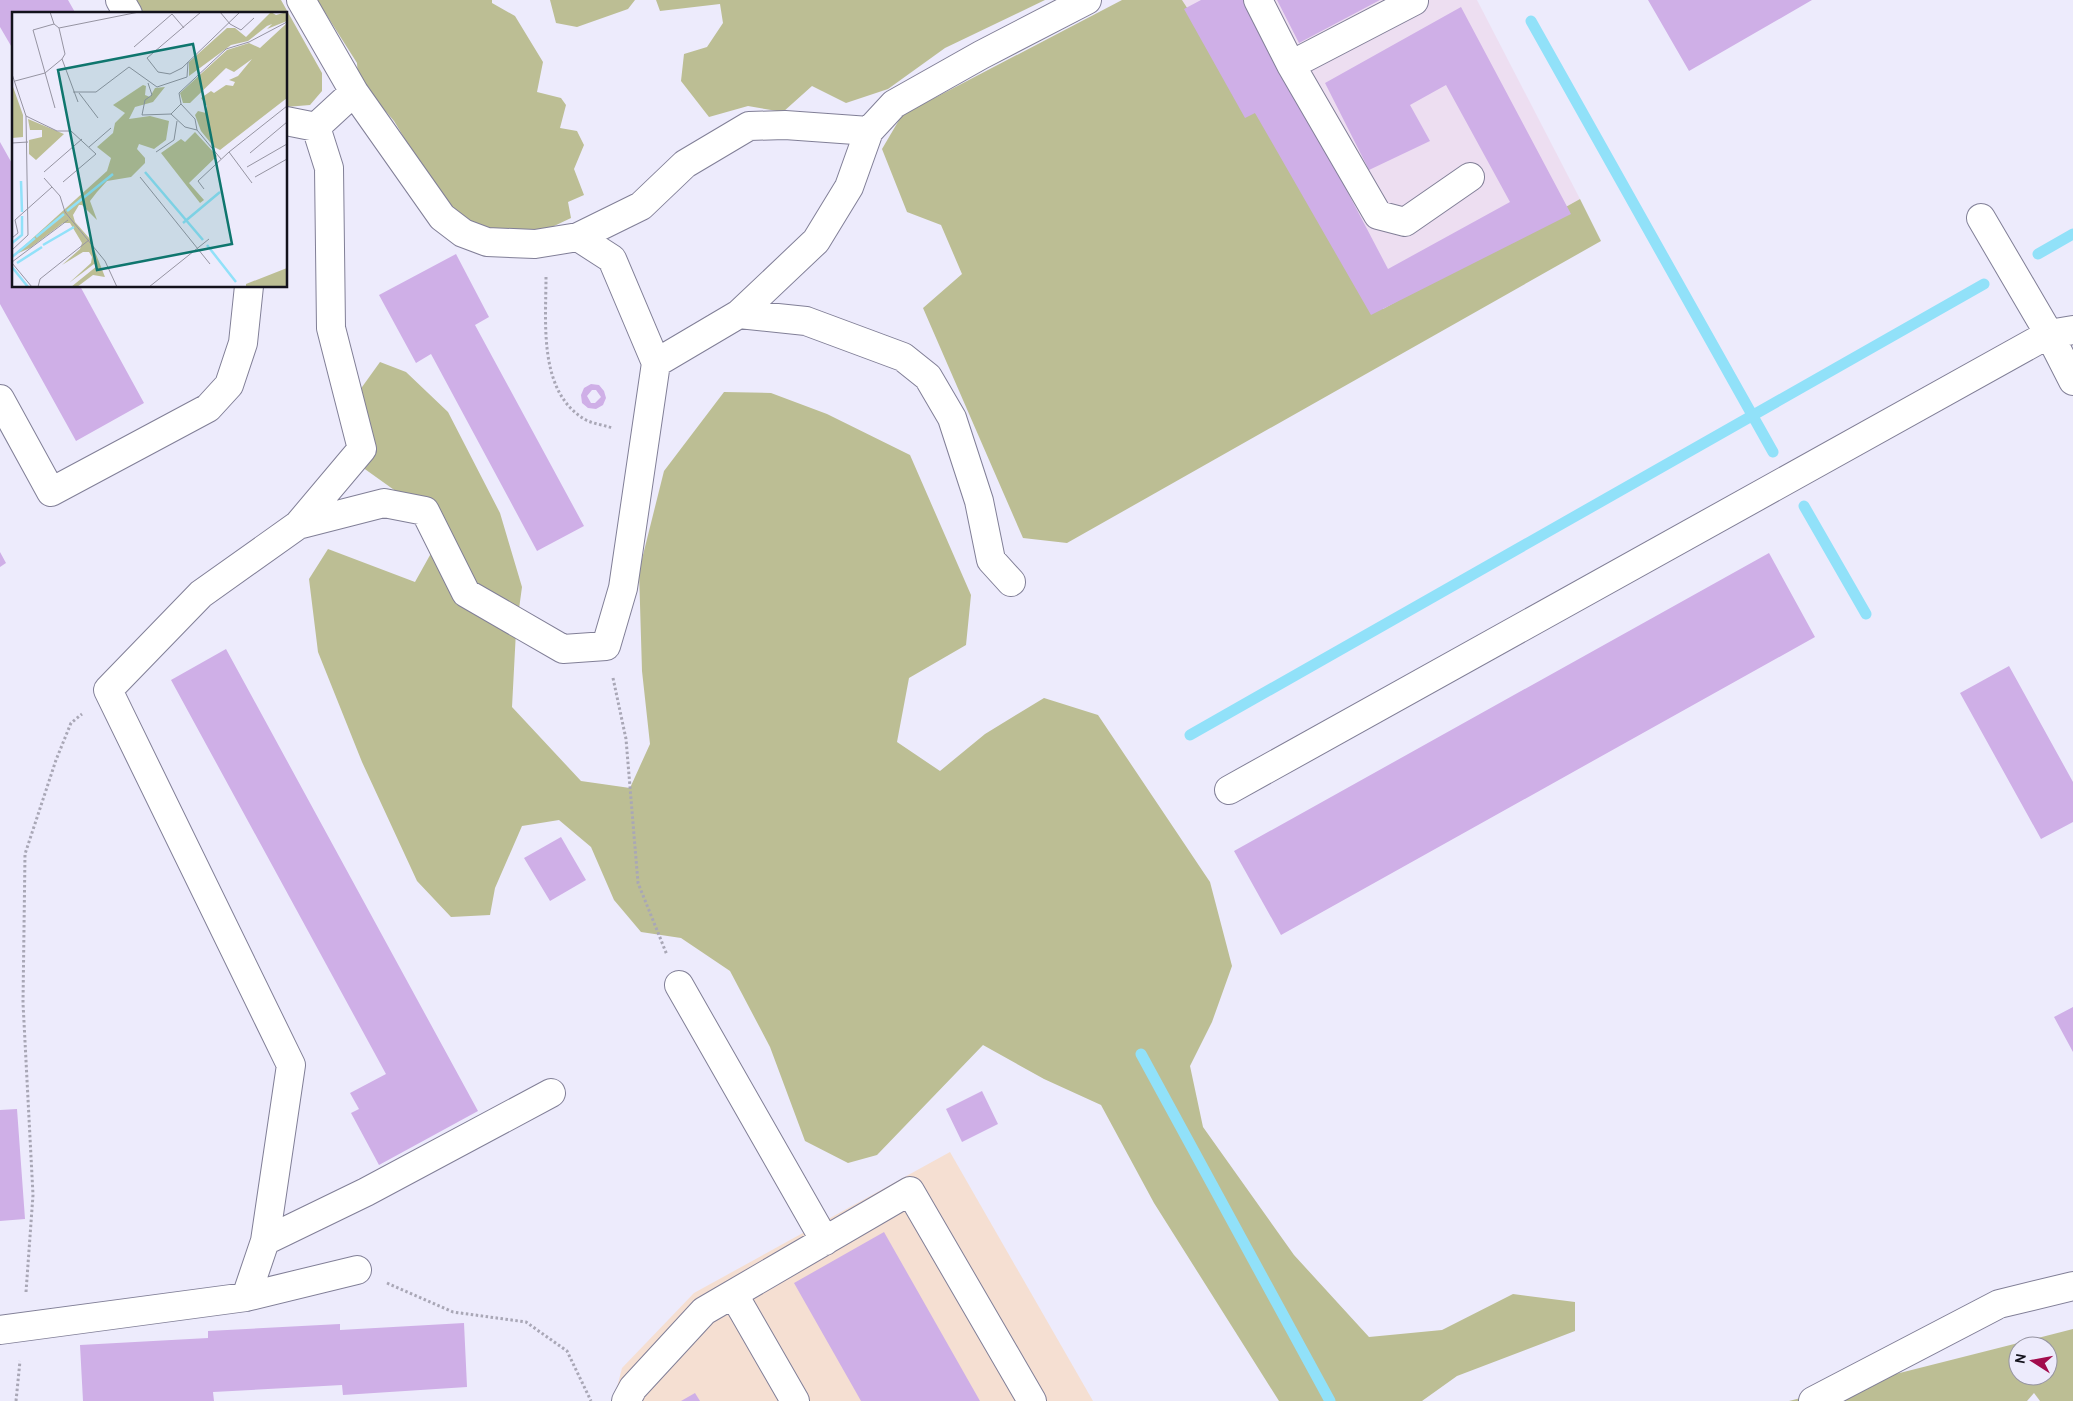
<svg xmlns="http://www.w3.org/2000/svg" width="2073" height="1401" font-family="Overpass,sans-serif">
<rect width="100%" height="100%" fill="#edebfc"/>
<!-- commercial -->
<path fill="#f5dfd2" d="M950,1152L1093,1401H620L615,1395L622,1368L694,1293Z"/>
<!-- industrial -->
<path fill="#eddef1" d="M1182,0H1477L1580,199L1383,309Z"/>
<!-- green -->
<path fill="#bcbe94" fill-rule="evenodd" d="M133,0H281L322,73V91L310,105L286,107V14H141Z
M317,0H492V3L515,16L543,62L537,92L561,98L566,105L560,128L577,131L584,145L574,169L584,195L568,202L571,218L533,236L488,235L450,214L394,121L358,79L357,63Z
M550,0H635L628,9L577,27L556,23Z
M656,0H1045L945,48L888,89L846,103L812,86L783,112L748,106L709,117L681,81L684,54L707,47L723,23L720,4L660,11Z
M1122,0H1182L1383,309L1580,199L1601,241L1067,543L1023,538L923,308L962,274L941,225L907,212L882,149L902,115Z
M380,362L406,372L448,412L500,513L522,587L516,631L512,707L581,781L630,788L650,744L642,671L639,571L664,471L724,392L771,393L827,414L910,455L971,595L966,645L909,678L897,742L940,771L985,734L1044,698L1098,715L1210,882L1232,966L1212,1022L1190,1066L1203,1127L1294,1255L1369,1337L1442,1330L1513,1294L1575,1302V1331L1457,1376L1422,1401H1279L1154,1203L1101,1105L1044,1079L983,1045L877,1155L848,1163L805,1141L770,1047L730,971L681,938L641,932L614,900L591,847L559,820L522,826L495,888L490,915L451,917L417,881L362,762L318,652L309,579L328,549L415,582L444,530L411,502L362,467L357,394Z
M2073,1329V1401H2040L2034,1393L2027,1401H1789ZM2018,1346H2048V1376H2018Z"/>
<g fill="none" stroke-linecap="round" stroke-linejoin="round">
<!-- stream -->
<path stroke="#91e1f9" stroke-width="11" d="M1531,21L1773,452
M2038,254L2073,234
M1804,506L1866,614
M1190,735L1984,284
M1141,1054L1330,1401"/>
</g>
<!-- building -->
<path fill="#cfafe7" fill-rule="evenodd" d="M0,0H68L76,14H14V51L0,27Z
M1201,0H1247L1388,269L1510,202L1446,85L1410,105L1430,141L1369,170L1325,83L1461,7L1571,214L1371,315L1255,113L1245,118L1184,9Z
M1277,0H1380L1299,43Z
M1648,0H1812L1689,71Z
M0,142L14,167V286H80L144,403L76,441L0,304Z
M456,254L489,317L475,325L584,526L537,551L431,354L416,363L379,295Z
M591,384L599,385L604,391L606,398L603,405L596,409L588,408L582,403L581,395L584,388ZM592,390H596L601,397L595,403H591L587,396Z
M0,552L6,563L0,567Z
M1769,553L1815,637L1281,935L1234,851Z
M226,649L478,1111L379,1165L351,1113L359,1109L350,1093L386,1074L171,680Z
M2009,666L2073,782V822L2041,839L1960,693Z
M561,837L586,880L550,901L524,858Z
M2073,1007V1052L2054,1017Z
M982,1091L998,1124L962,1142L946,1109Z
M17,1109L25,1219L0,1221V1110Z
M884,1232L980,1401H861L794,1283Z
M464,1323L467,1387L343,1395L342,1385L213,1392L214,1401H83L80,1345L208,1338V1331L340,1324V1330Z
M695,1393L700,1401H681Z"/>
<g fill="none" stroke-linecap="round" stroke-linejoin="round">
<!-- minor casing -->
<g stroke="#817f97" stroke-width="30">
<path id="minor" d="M120,0L128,14
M301,0L354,92L442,217L463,233L487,242L535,244L578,237L641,206L685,164L749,126L785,125L869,131L894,104L981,55L1087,0
M1258,0L1291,65L1378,215L1405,222L1470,177
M1291,65L1414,1
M286,121L316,127L354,92
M1981,218L2049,334L2073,381
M739,314L806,321L903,357L928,377L952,418L979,501L991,560L1011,582
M656,363L739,314L816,241L849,187L869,131
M0,399L51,492L208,408L229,385L243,343L249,286
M298,525L384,503L425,511L466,593L563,649L606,646L623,588L656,363L612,259L578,237
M1229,790L2049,334L2073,330
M679,985L825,1241
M265,1241L366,1192L551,1093
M734,1295L795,1401
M246,1297L265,1241L291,1065L108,690L201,594L298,525L362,449L331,328L329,168L316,127
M0,1330L246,1297L357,1270
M626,1401L633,1388L704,1311L910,1191L1032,1401
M1813,1401L1999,1304L2073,1286"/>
</g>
<!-- path -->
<path stroke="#a9a7b6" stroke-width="3" stroke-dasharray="2.5 2.5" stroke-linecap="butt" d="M546,277C546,323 538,393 586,420C594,424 604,425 612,428
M613,678L626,739L638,883L667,955
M387,1283L453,1312L526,1322L567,1351L591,1401
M26,1292L33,1195L23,1003L25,854L56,760L71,723L82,714
M16,1401L20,1361"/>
<!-- minor -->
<use href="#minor" stroke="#fff" stroke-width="28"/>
</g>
<!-- overview -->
<g transform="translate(12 12)">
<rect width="275" height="275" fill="#edebfc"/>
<path d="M259,0L264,3L275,0V9L255,17L260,12L255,14L236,29L219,33L177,64V50L215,16H223L234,25ZM275,11V86L208,138L202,135L189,119L183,103L186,99L194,101L195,94L189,86L199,79L202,81L214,73L221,74L223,70L217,68L226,64L240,47L222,60L214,56L178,91H171L168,81L215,38L237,31L248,36ZM0,72L11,103V125L0,126ZM131,73L134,74L133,83L138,85L143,76L153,75L141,90L123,95L117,107L138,104L157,109L154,128L142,137L127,132L125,137L133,146V151L119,165L95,169L85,180L78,189L85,208L70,193H67L61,203L63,210L78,227L93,265L81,263L65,275H59L85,254L82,252L57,271L79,251L80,245L77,240H71L50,253L68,237L70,231L58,211H51L18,236L2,243L95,159L99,146L85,135L101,121L103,111L113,101L101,93ZM16,107L52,122L24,148L17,142V128L30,125V118H18ZM183,120L205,144L177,171L192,188L188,191L149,141L169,127L173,130ZM275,256V275H234V272Z" fill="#bcbe94"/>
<path fill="none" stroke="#91e1f9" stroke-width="2.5" d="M133,160L191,228M9,169L10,200M55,199L101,162M171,211L208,180M24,225L52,202M0,231L10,223V204M31,233L62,215M195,233L224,270M0,245L23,226M5,251L30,235M0,255L16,275"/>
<path fill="none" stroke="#9694a2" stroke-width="1" d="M38,0L42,12L21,18L43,96M189,0L135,46L146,60L158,62L170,56L228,0M208,0L218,12L229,18L242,6M42,12L47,16L53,42L50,47L66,90M47,16L127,0M122,35L160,2L172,16M0,62L14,104L45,119H59L84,142L51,170M175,65L176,50M3,69L33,61L50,47M136,71L140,83L133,88L130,103L159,102L169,92M61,80H84L117,55L145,75L175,65M67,81L86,106M159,102L173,115L185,118M0,131L16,130M77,135L99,116M144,140L162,128L165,109M238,141L275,110M209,147L185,118L183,107L169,92L167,81L214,37L237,30L275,10M235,155L275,132M32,160L70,127M128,165L198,252M243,165L275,147M32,166L48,184L53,200L93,249L105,275M240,171L217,140L275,94M192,177L186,169L217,140M0,226L6,221L3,208L40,175M0,238L16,223L14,104M0,250L56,208M0,251L20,275M26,275L28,267L77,228M137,275L197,227"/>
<path fill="#0f766e" fill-opacity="0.15" stroke="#0f766e" stroke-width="2.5" d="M181,32L220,232L85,258L46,58Z"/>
<rect width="275" height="275" fill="none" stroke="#13121c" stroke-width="2.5"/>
</g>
<!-- north arrow -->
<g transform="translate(2033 1361) rotate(281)"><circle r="24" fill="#edebfc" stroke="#9694a2"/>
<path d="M0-4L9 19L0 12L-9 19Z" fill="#a20c4d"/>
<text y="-8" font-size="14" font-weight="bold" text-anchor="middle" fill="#13121c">N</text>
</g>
</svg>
